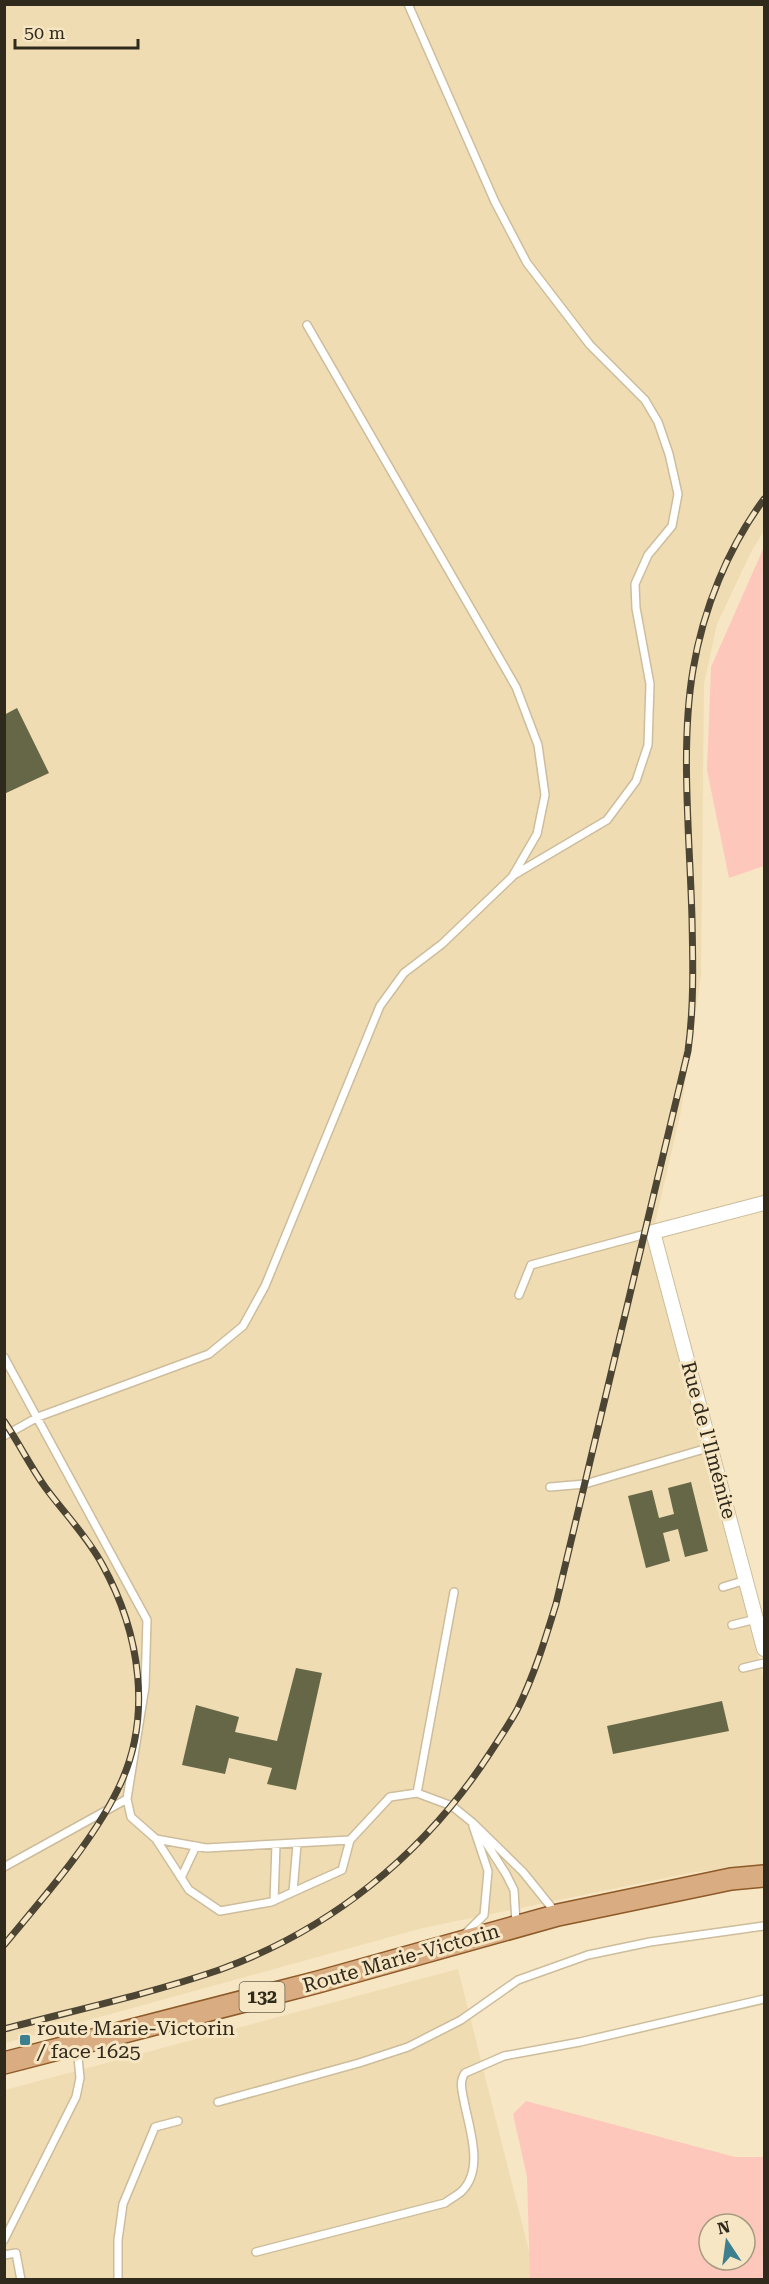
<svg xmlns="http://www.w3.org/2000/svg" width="769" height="2284" font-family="'Roboto Serif',serif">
<rect width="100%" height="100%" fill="#f6e6c3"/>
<!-- built -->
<path fill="#f0dcb2" d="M5,5H764V531L751,552L717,624L704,684L701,976L681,1111L653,1232L764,1680V1866L695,1872L423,1928L5,2043Z
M458,1969L536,2279L5,2280V2090Z"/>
<!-- green -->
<path fill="#fdc8bb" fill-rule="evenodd" d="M764,547V866L729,878L707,770L711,667Z
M526,2101L735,2157H764V2279H530L527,2177L513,2114ZM709,2224H745V2260H709Z"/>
<!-- building -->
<path fill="#656747" d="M17,708L49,773L4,794V715Z
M691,1482L708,1551L685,1557L678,1529L663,1533L670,1561L646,1568L628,1496L652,1490L659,1518L674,1514L668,1488Z
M296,1668L322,1673L296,1790L267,1784L272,1768L229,1758L225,1774L182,1765L196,1705L239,1717L235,1732L277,1741Z
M722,1701L729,1731L613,1754L607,1726Z"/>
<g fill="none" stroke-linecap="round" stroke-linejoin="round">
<!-- service casing -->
<g stroke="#cdbd9c" stroke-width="10">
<path id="service" d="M408,4L495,202L527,263L590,345L645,400L658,422L669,454L678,494L672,526L648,555L635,584L636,608L650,684L648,745L636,781L607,820L514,875
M519,1295L531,1265L653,1232
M4,1357L147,1620L145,1687L127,1799L131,1817L156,1839L189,1890L220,1911L271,1902L342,1870L350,1840L390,1797L417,1793L452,1806L473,1823L523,1872L556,1913
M4,1436L38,1417L209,1354L243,1326L265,1286L380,1006L404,973L442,944L512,877L537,834L545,795L538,745L516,687L307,325
M550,1487L585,1484L711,1447
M723,1587L746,1580
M732,1625L756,1619
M743,1668L764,1663
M417,1793L454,1592
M481,1835L506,1874L514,1890L516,1923
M156,1839L206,1848L350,1840
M4,1867L127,1799
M181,1878L196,1846
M293,1892L297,1844
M274,1901L276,1845
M466,1933L484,1915L488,1871L473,1826
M218,2102L359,2063L408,2047L461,2020L518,1980L588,1955L650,1942L764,1926
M4,2240L76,2097L80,2078L77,2047
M256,2252L445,2203C450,2199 456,2196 461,2192C485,2170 469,2128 464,2101C462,2091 459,2081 465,2073L504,2056L580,2042L764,1999
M4,2255L16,2253L21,2280
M118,2280V2240L123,2204L155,2127L178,2121"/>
</g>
<!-- minor casing -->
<g stroke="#cdbd9c" stroke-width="16">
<path id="minor" d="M764,1203L653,1232L764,1649"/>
</g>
<!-- primary casing -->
<g stroke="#8e5a28" stroke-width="24">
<path id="primary" d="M4,2063L318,1982L558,1915L731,1879L764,1876"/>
</g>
<!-- service -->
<use href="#service" stroke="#fff" stroke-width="7"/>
<!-- minor -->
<use href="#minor" stroke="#fff" stroke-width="14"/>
<!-- primary -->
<use href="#primary" stroke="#d9ac82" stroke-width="21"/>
<!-- rail casing -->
<g stroke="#4c4534" stroke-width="7">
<path id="rail" d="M4,1421C19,1443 30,1466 45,1487C64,1513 87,1536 102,1564C140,1632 154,1719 117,1791C91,1844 42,1899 4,1945
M4,2029C76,2010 149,1994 219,1970C330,1930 423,1855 488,1756C498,1741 508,1726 517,1710C534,1676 545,1640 556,1604L688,1051C694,1007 693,964 692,919C690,840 680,747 693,670C703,609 728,548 764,499"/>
</g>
<!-- rail -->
<use href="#rail" stroke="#f6e6c3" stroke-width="4.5" stroke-dasharray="14" stroke-linecap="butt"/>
</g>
<!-- markers -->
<rect fill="#3c7f8f" stroke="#f6e6c3" stroke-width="2" x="19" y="2034" width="12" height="12" rx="3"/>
<g text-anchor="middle" stroke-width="6" stroke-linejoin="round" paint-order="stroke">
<!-- shield labels -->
<rect fill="#f6e6c3" stroke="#6b624e" stroke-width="1.5" x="239.5" y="1982" width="45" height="30" rx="4.5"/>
<g font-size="18" font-weight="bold" fill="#302a1c">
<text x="262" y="2003">132</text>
</g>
<!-- street labels -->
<g font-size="20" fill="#302a1c" stroke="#f6e6c3">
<text transform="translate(709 1440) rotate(75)" y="7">Rue de l'Ilménite</text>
<text transform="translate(401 1958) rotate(-16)" y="7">Route Marie-Victorin</text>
</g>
<!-- poi labels -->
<g font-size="20" fill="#302a1c" stroke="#f6e6c3" text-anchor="start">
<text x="37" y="2035">route Marie-Victorin<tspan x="37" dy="23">/ face 1625</tspan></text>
</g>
</g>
<!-- border -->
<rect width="769" height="2284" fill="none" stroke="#302a1c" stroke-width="12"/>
<!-- north arrow -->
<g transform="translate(727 2242) rotate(347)"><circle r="28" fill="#f6e6c3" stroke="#a79b80" stroke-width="1.5"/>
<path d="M0-4.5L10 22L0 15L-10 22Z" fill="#3c7f8f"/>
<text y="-9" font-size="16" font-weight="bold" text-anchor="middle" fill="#302a1c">N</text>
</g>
<!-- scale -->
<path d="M15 39v9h123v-9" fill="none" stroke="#302a1c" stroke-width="3"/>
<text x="24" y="39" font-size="18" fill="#302a1c" stroke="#f6e6c3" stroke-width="4.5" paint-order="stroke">50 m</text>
</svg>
